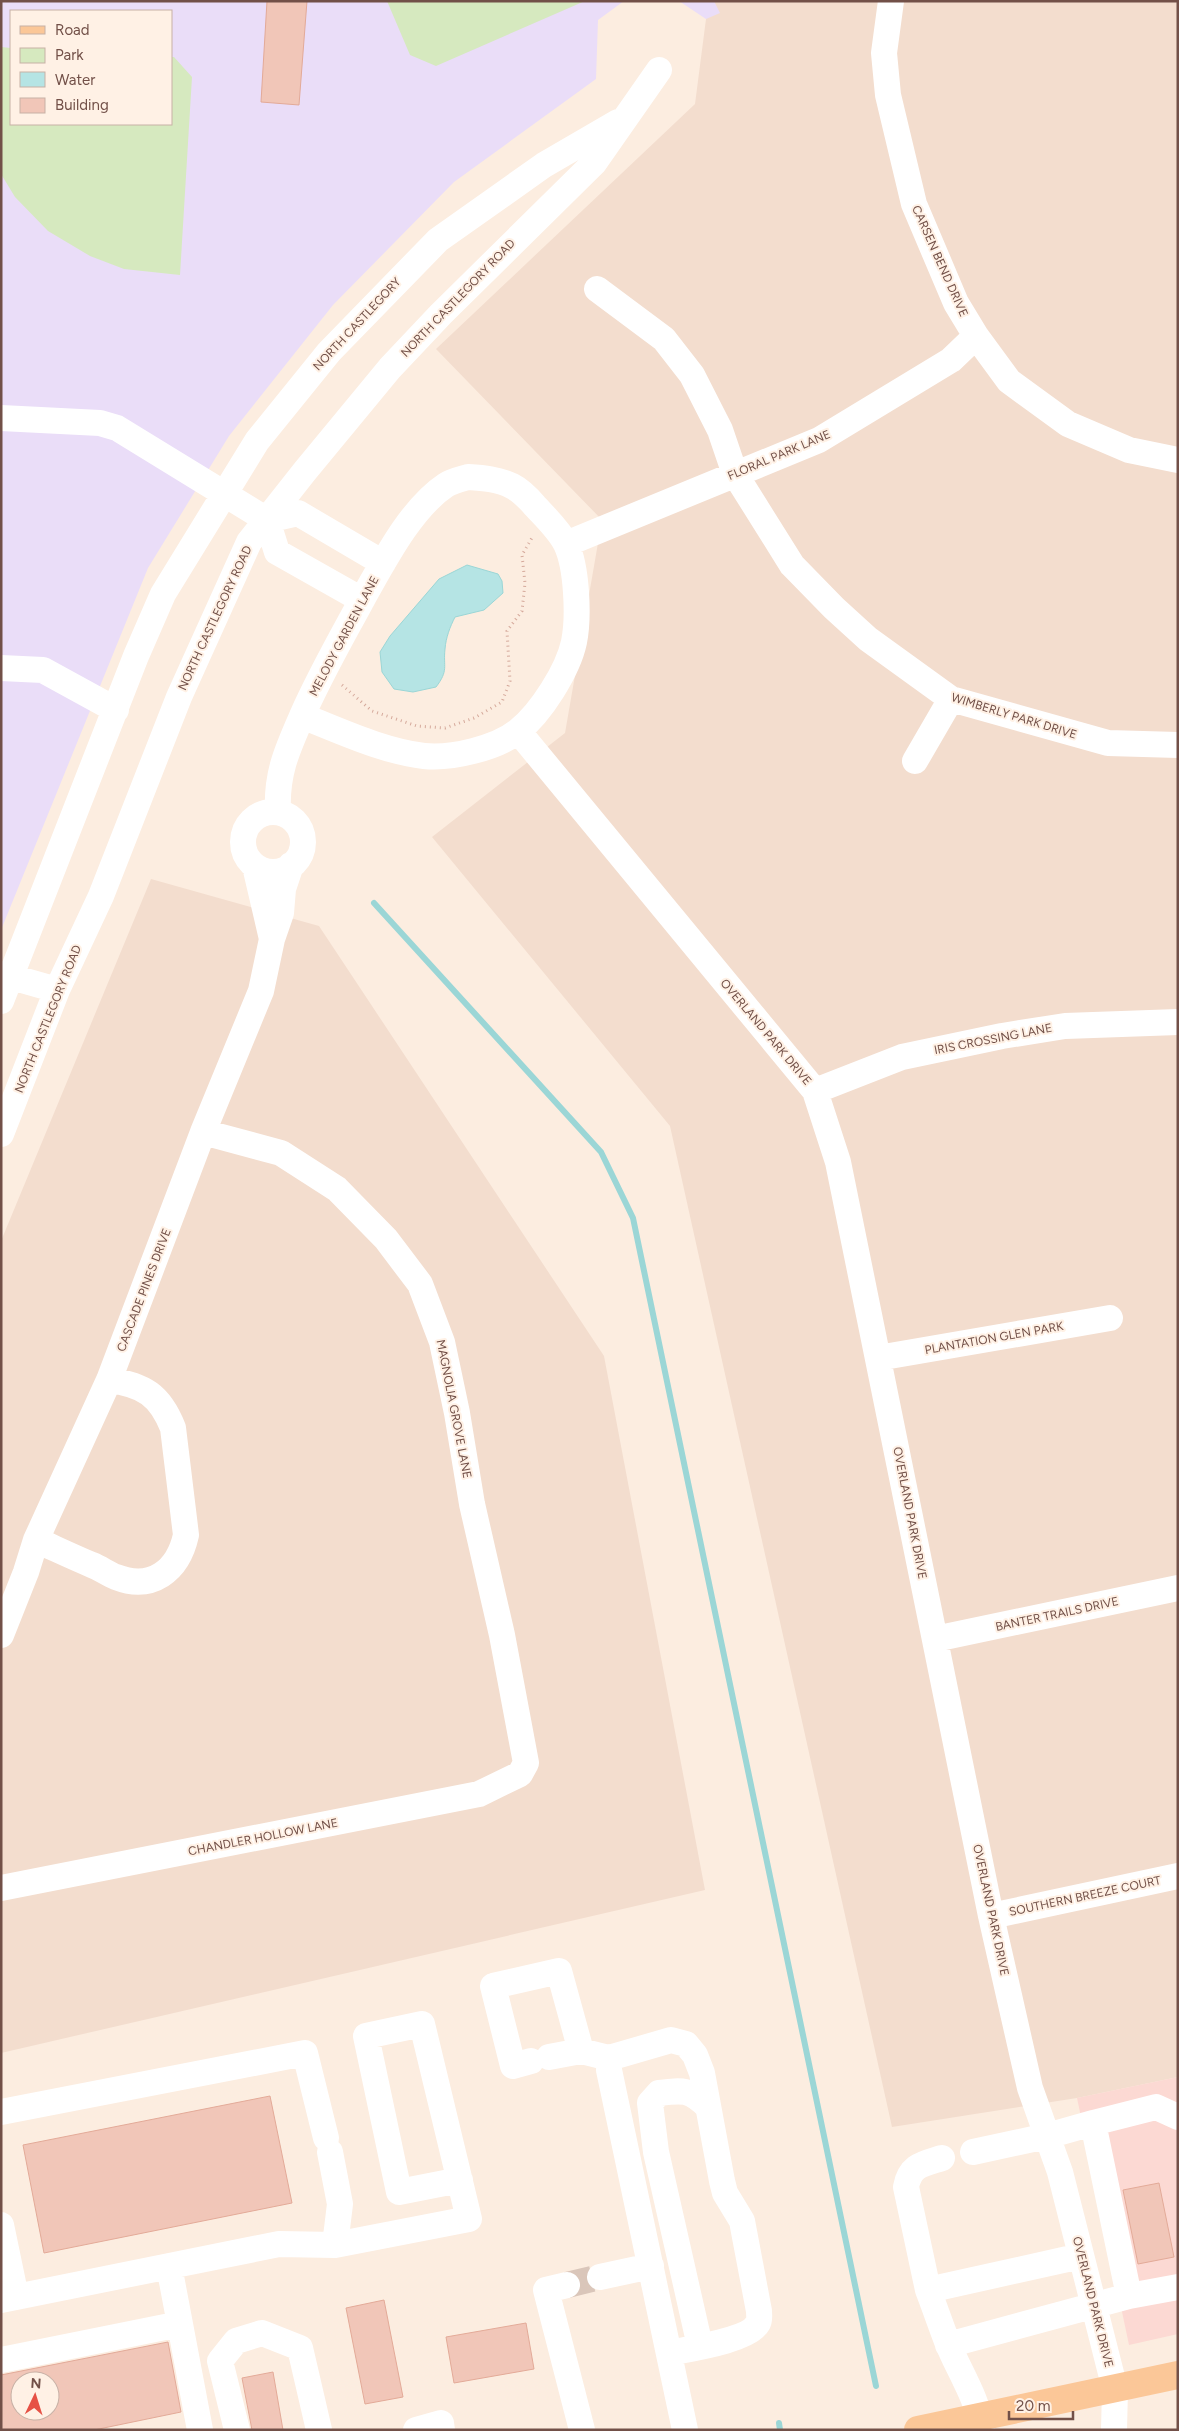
<svg xmlns="http://www.w3.org/2000/svg" width="1179" height="2431" font-family="Figtree,sans-serif">
<rect width="100%" height="100%" fill="#fcede0"/>
<!-- residential -->
<path fill="#f3ddce" d="M699,1H1178V2077L1077,2098L892,2127L670,1126L432,837L565,733L602,520L436,349L695,104L706,19Z
M151,879L319,926L604,1356L705,1890L1,2053V1241Z"/>
<!-- commercial -->
<path fill="#fcd9d3" d="M1178,2077V2334L1129,2345L1077,2098Z"/>
<!-- education -->
<path fill="#eaddf8" fill-rule="evenodd" d="M1,1H624L598,20L596,79L454,182L333,305L229,436L148,568L1,930ZM11,11H171V124H11Z
M679,1H714L720,13L706,19Z"/>
<!-- green -->
<path fill="#d6e9bf" d="M387,1H585L436,66L410,55Z
M1,47L11,48V124H171V57H174L192,77L180,275L124,269L90,256L48,231L15,197L1,174Z"/>
<!-- water -->
<path fill="#b5e4e4" stroke="#9bd6d6" d="M467,565L498,574L502,581L503,593L484,610L455,617C450,627 446,637 445,649C443,667 449,670 436,687L413,692L394,689L382,672L380,652L390,636L439,579Z"/>
<g fill="none" stroke-linecap="round" stroke-linejoin="round">
<!-- stream -->
<path stroke="#9bd6d6" stroke-width="6" d="M374,903L601,1152L633,1218L876,2386
M779,2423L780,2430"/>
</g>
<!-- building -->
<path fill="#f1c6b8" stroke="#e3aa98" fill-rule="evenodd" d="M267,1H307L299,105L261,102Z
M270,2096L292,2203L44,2253L23,2145Z
M1159,2183L1174,2257L1138,2264L1123,2190Z
M384,2300L403,2397L365,2404L346,2308Z
M526,2323L534,2369L454,2383L446,2337Z
M168,2342L181,2412L94,2430H1V2375ZM20,2381H50V2411H20Z
M273,2372L283,2430H252L242,2378Z"/>
<g fill="none" stroke-linecap="round" stroke-linejoin="round">
<!-- minor-tunnel -->
<path stroke="#dac6ba" stroke-width="26" stroke-dasharray="26 13" stroke-linecap="butt" d="M567,2285L600,2277"/>
<!-- path -->
<path stroke="#d5a99b" stroke-width="3" stroke-dasharray="1 4" stroke-linecap="butt" d="M342,685L372,711L417,726L445,728L474,718L502,702L510,681L507,631L522,611L525,583L522,555L533,536"/>
<!-- minor -->
<path stroke="#fff" stroke-width="26" d="M891,1L884,53L888,95L914,204L956,303L976,336L1009,381L1068,424L1129,450L1178,460
M597,289L664,339L692,375L720,430L735,474L792,565L834,608L868,639L951,699L1108,743L1178,745
M1,418L100,423L117,428L267,520L277,552L362,600
M468,477C483,478 498,479 512,486C520,490 529,499 535,506C545,517 559,530 566,544C577,567 579,617 574,642C568,670 541,713 518,731C497,748 451,759 424,756C382,751 341,731 302,716C320,675 342,637 363,598C384,561 411,508 446,485C452,481 461,479 468,477Z
M267,520L298,513L383,563
M566,544L819,440L951,360L976,336
M1,668L43,670L116,710
M518,731L815,1091L838,1162L991,1916L1030,2088L1060,2172L1115,2389L1114,2430
M915,761L951,699
M278,812C276,774 287,750 302,716
M243 842a30 30 0 1 1 60 0a30 30 0 1 1-60 0Z
M255,866L272,939
M1,974L57,990
M1,1001L136,656L163,594L257,441L329,352L438,240L544,165L618,122
M815,1091L902,1057L1002,1036L1065,1026L1178,1022
M1,1134L57,990L101,896L179,697L249,542L305,471L390,368L441,314L594,163L659,70
M878,1358L1110,1318
M36,1540C54,1548 73,1557 92,1565C100,1568 108,1574 116,1577C152,1591 178,1571 186,1535L173,1428C160,1395 144,1385 109,1380
M1,1635L26,1572L36,1540L109,1380L203,1132L261,991L272,939L281,913L283,889L291,865
M935,1639L1178,1588
M1,1888L479,1794L520,1774L526,1763L502,1635L472,1504L457,1413L442,1342L420,1284L386,1239L337,1189L281,1153L203,1132
M991,1916L1178,1876
M581,2051L609,2058L671,2040L686,2044L695,2055L702,2073L722,2181L725,2193L742,2221L759,2311C759,2315 760,2320 758,2323C750,2340 688,2349 669,2353
M609,2058V2070L685,2430
M531,2061L513,2066L493,1986L559,1971L581,2051L549,2057
M1,2112L305,2053L326,2138
M1093,2123L1156,2107L1178,2117
M330,2152L340,2204L335,2245
M1,2225L16,2297
M169,2266L200,2430
M600,2277L651,2266
M567,2285L546,2290L582,2430
M928,2290L906,2187C910,2165 923,2164 942,2158
M1129,2296L1178,2287
M1,2300L279,2244L335,2245L469,2219L422,2024L366,2036L399,2192L460,2180
M948,2345L1129,2296L1093,2123L1047,2136L973,2152
M700,2346L656,2152L650,2103L659,2093C683,2090 690,2089 708,2107
M1,2360L180,2324
M237,2430L220,2361L236,2341L262,2333L300,2348L319,2430
M416,2430L441,2423L442,2430
M982,2430C978,2399 960,2373 948,2344C941,2326 935,2308 928,2290L1081,2256"/>
<!-- major -->
<path stroke="#fbc798" stroke-width="28" d="M918,2430L1178,2375"/>
</g>
<g text-anchor="middle" stroke-width="4" stroke-linejoin="round" paint-order="stroke">
<!-- street labels -->
<g font-size="12" fill="#725048" stroke="#fff1e5">
<text transform="translate(940 261) rotate(66)" y="4">CARSEN BEND DRIVE</text>
<text transform="translate(458 298) rotate(-46)" y="4">NORTH CASTLEGORY ROAD</text>
<text transform="translate(357 324) rotate(-47)" y="4">NORTH CASTLEGORY</text>
<text transform="translate(779 455) rotate(-23)" y="4">FLORAL PARK LANE</text>
<text transform="translate(215 618) rotate(-65)" y="4">NORTH CASTLEGORY ROAD</text>
<text transform="translate(344 636) rotate(-62)" y="4">MELODY GARDEN LANE</text>
<text transform="translate(1014 716) rotate(17)" y="4">WIMBERLY PARK DRIVE</text>
<text transform="translate(48 1019) rotate(-68)" y="4">NORTH CASTLEGORY ROAD</text>
<text transform="translate(766 1032) rotate(50)" y="4">OVERLAND PARK DRIVE</text>
<text transform="translate(993 1039) rotate(-11)" y="4">IRIS CROSSING LANE</text>
<text transform="translate(144 1290) rotate(-69)" y="4">CASCADE PINES DRIVE</text>
<text transform="translate(994 1338) rotate(-10)" y="4">PLANTATION GLEN PARK</text>
<text transform="translate(454 1409) rotate(79)" y="4">MAGNOLIA GROVE LANE</text>
<text transform="translate(910 1513) rotate(79)" y="4">OVERLAND PARK DRIVE</text>
<text transform="translate(1057 1614) rotate(-12)" y="4">BANTER TRAILS DRIVE</text>
<text transform="translate(263 1837) rotate(-11)" y="4">CHANDLER HOLLOW LANE</text>
<text transform="translate(1085 1896) rotate(-12)" y="4">SOUTHERN BREEZE COURT</text>
<text transform="translate(991 1910) rotate(78)" y="4">OVERLAND PARK DRIVE</text>
<text transform="translate(1093 2302) rotate(76)" y="4">OVERLAND PARK DRIVE</text>
</g>
</g>
<!-- border -->
<rect width="1179" height="2431" fill="none" stroke="#725048" stroke-width="5"/>
<!-- legend -->
<rect x="10" y="10" width="162" height="115" fill="#fff1e5" stroke="#c7b1a6"/>
<rect x="20" y="26" width="25" height="8" fill="#fbc798" stroke="#c7b1a6"/>
<text x="55" y="35" font-size="15" fill="#725048">Road</text>
<rect x="20" y="48" width="25" height="15" fill="#d6e9bf" stroke="#c7b1a6"/>
<text x="55" y="60" font-size="15" fill="#725048">Park</text>
<rect x="20" y="72" width="25" height="15" fill="#b5e4e4" stroke="#c7b1a6"/>
<text x="55" y="85" font-size="15" fill="#725048">Water</text>
<rect x="20" y="98" width="25" height="15" fill="#f1c6b8" stroke="#c7b1a6"/>
<text x="55" y="110" font-size="15" fill="#725048">Building</text>
<!-- north arrow -->
<g transform="translate(35 2396) rotate(4)"><circle r="24" fill="#fff1e5" stroke="#c7b1a6"/>
<path d="M0-4L9 19L0 12L-9 19Z" fill="#e65145"/>
<text y="-8" font-size="14" font-weight="bold" text-anchor="middle" fill="#725048">N</text>
</g>
<!-- scale -->
<path d="M1009 2411v8h64v-8" fill="none" stroke="#725048" stroke-width="2.5"/>
<text x="1016" y="2411" font-size="15" fill="#725048" stroke="#fff1e5" stroke-width="4" paint-order="stroke">20 m</text>
</svg>
